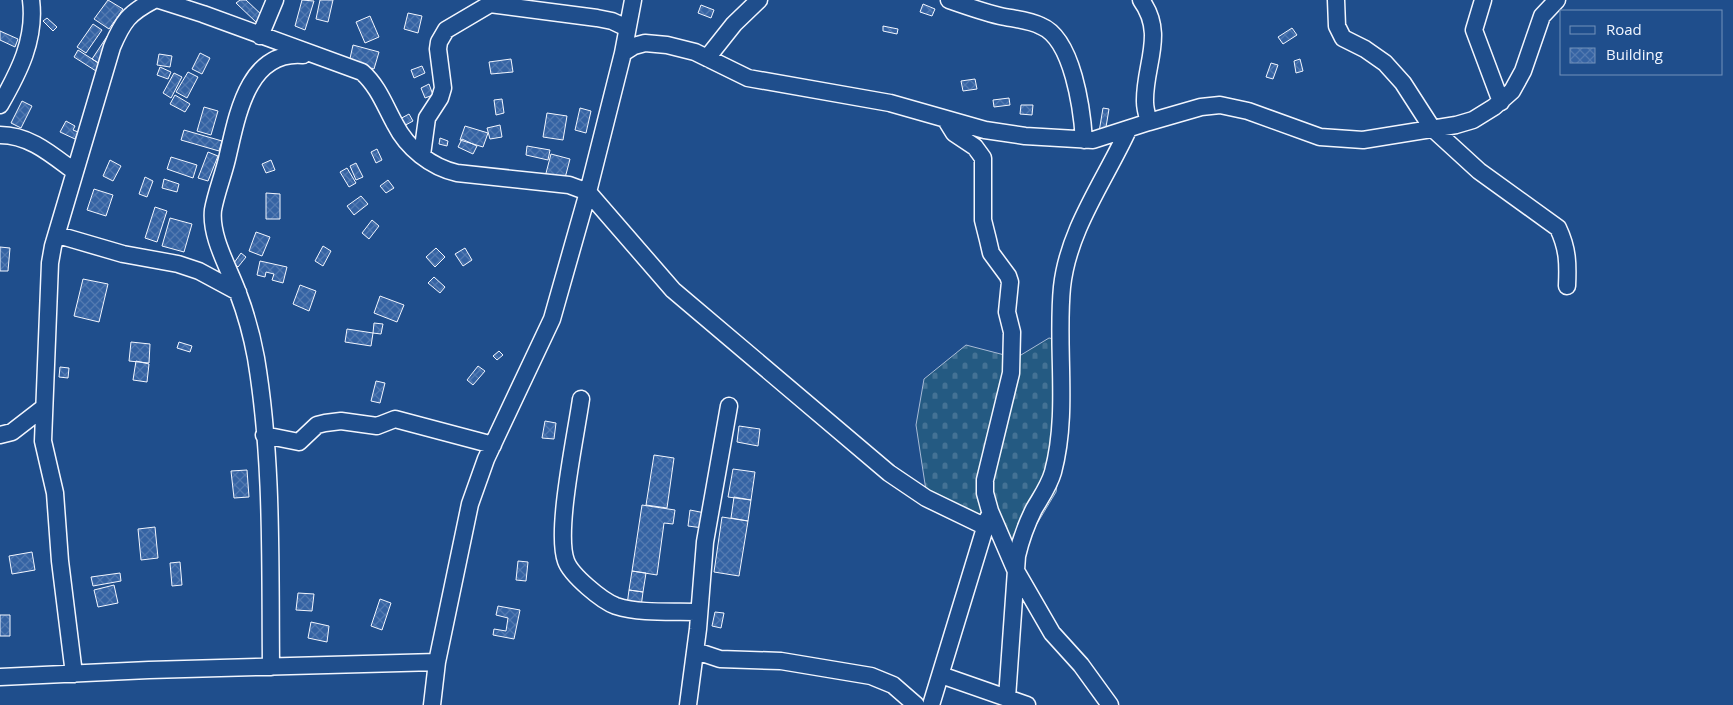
<svg xmlns="http://www.w3.org/2000/svg" width="1733" height="705" font-family="'Open Sans',sans-serif">
<defs>
<pattern id="cemetery-stones" width="16" height="16" patternUnits="userSpaceOnUse" patternTransform="scale(1.25)"><rect width="16" height="16" fill="#245a82"/><path d="M2 7V4a2 2 0 0 1 4 0v3zM10 15v-3a2 2 0 0 1 4 0v3z" fill="#447295"/></pattern>
<pattern id="building-cross-hatch" width="8" height="8" patternUnits="userSpaceOnUse" patternTransform="scale(1.25)"><rect width="8" height="8" fill="#3563a3"/><path d="M0 0l8 8M0 8l8-8" fill="none" stroke="#537ab1"/></pattern>
</defs>
<rect width="100%" height="100%" fill="#1f4e8c"/>
<!-- cemetery -->
<path fill="url(#cemetery-stones)" stroke="#a8bbd7" d="M1049,338L1054,339L1068,411L1056,492L1029,537L1016,541L985,538L970,520L927,497L916,425L924,379L966,345L1016,358Z"/>
<!-- building -->
<path fill="url(#building-cross-hatch)" stroke="#f2f6ff" d="M108,0L123,9L109,29L94,19Z
M240,0H246L264,17L258,24L236,3Z
M302,0L314,1L305,30L295,26Z
M320,0H333L328,22L316,19Z
M923,4L935,9L932,16L920,12Z
M701,5L714,10L711,18L698,13Z
M408,13L422,16L418,33L404,29Z
M370,16L379,37L365,43L356,22Z
M47,18L57,27L53,31L43,21Z
M93,24L102,30L86,53L77,47Z
M883,26L898,29L897,34L883,31Z
M1292,28L1297,35L1283,44L1278,37Z
M0,31L18,39L15,47L0,40Z
M108,35L116,40L100,64L92,59Z
M353,45L379,52L374,69L349,63Z
M78,50L100,64L96,71L74,57Z
M200,53L210,58L202,74L192,69Z
M159,54L172,56L170,67L157,65Z
M511,59L513,72L491,74L489,62Z
M1300,59L1303,71L1296,73L1294,61Z
M1271,63L1278,65L1273,79L1266,77Z
M422,66L425,73L414,78L411,70Z
M160,67L171,72L168,79L157,75Z
M188,72L198,77L187,98L176,92Z
M174,73L182,77L171,98L163,93Z
M975,79L977,89L963,91L961,81Z
M429,84L433,95L425,98L421,88Z
M175,95L190,104L185,112L170,104Z
M1009,98L1010,105L994,107L993,100Z
M502,99L504,113L496,115L494,100Z
M22,101L32,106L21,128L11,123Z
M1021,105H1033L1032,115L1020,114Z
M204,107L218,111L211,135L197,131Z
M580,108L591,111L586,133L575,130Z
M1103,108L1109,109L1105,133L1099,132Z
M547,113L567,116L563,140L543,137Z
M409,114L413,121L402,127L398,120Z
M66,121L75,126L73,130L78,132L75,139L60,132Z
M500,125L502,137L490,139L487,128Z
M465,126L488,133L483,147L460,140Z
M184,130L222,141L219,151L181,140Z
M440,138L448,141L447,146L439,144Z
M462,139L477,146L473,154L458,147Z
M527,146L550,150L548,160L526,155Z
M377,149L382,160L376,163L371,152Z
M208,152L218,156L208,181L198,178Z
M551,154L570,159L564,182L545,177Z
M171,157L197,165L193,178L167,169Z
M110,160L121,166L113,181L103,176Z
M271,160L275,170L266,173L262,164Z
M356,163L363,177L356,180L350,166Z
M347,168L356,183L349,187L340,172Z
M145,177L153,181L147,197L139,194Z
M164,179L179,184L177,192L162,188Z
M388,180L394,188L386,193L380,186Z
M94,189L113,195L106,216L87,210Z
M266,193L280,194V219H266Z
M361,196L368,204L354,215L347,206Z
M155,207L167,211L157,242L145,238Z
M170,218L192,224L184,252L162,246Z
M372,220L379,226L369,239L362,233Z
M256,232L270,237L262,256L249,251Z
M323,246L331,251L323,266L315,261Z
M0,247L10,248L8,271H0Z
M436,248L445,257L435,267L426,257Z
M465,248L472,260L463,266L455,254Z
M241,253L246,257L238,267L234,263Z
M260,261L287,267L283,283L272,280L274,274L266,272L265,277L257,275Z
M434,277L445,287L440,293L428,283Z
M83,279L108,284L99,322L74,316Z
M300,285L316,291L309,311L293,304Z
M380,296L404,305L397,322L374,313Z
M374,323L383,324L381,334L373,333Z
M347,329L373,333L371,346L345,342Z
M131,342L150,344L149,363L129,361Z
M179,342L192,346L190,352L177,348Z
M499,351L503,355L497,360L493,356Z
M136,361L149,364L147,382L133,380Z
M478,366L485,371L473,385L467,380Z
M60,367L69,368L68,378L59,377Z
M376,381L385,383L380,403L371,401Z
M545,421L556,423L554,439L542,438Z
M739,426L760,429L758,446L737,442Z
M654,455L674,458L667,508L646,505Z
M733,469L755,472L751,500L728,497Z
M247,470L249,497L234,498L231,471Z
M734,497L751,500L748,521L731,518Z
M642,505L675,510L673,524L664,523L657,575L632,571Z
M690,510L705,513L703,528L688,526Z
M722,517L748,521L739,576L714,572Z
M155,527L158,558L141,560L138,529Z
M32,552L35,570L12,574L9,556Z
M518,561L528,562L526,581L516,580Z
M180,562L182,585L172,586L170,563Z
M632,571L646,573L643,592L629,590Z
M120,573L121,581L93,586L91,577Z
M114,585L118,603L98,607L94,590Z
M629,590L643,592L641,607L627,605Z
M298,593L314,594L312,611L296,610Z
M380,599L391,603L382,630L371,626Z
M498,606L520,610L514,639L493,635L494,629L506,631L508,618L496,615Z
M715,612L724,613L721,628L712,626Z
M0,615H10V636H0Z
M311,622L329,626L327,642L308,638Z"/>
<g fill="none" stroke-linecap="round" stroke-linejoin="round">
<!-- minor casing -->
<g stroke="#f2f6ff" stroke-width="19">
<path id="minor" d="M159,0L203,14L362,72C378,86 385,106 395,124C407,148 431,167 457,173L569,185L588,192L673,290L889,473L926,498L986,527
M949,0C966,6 983,12 1000,16C1014,19 1029,20 1041,26C1073,39 1082,110 1084,140
M1141,0C1166,34 1144,65 1145,102C1145,109 1147,115 1149,122
M1336,0L1337,26L1343,38L1365,49L1385,63L1403,83L1432,128L1479,171L1558,228C1568,249 1568,264 1567,286
M1483,0L1474,30L1501,102
M260,36L275,0
M623,53L634,46L645,43L667,45L695,52L748,78L890,103L985,130L1025,136L1093,140L1149,122L1201,107L1220,105L1248,111L1320,137L1363,140L1456,125L1473,120L1494,107L1512,91L1523,71L1542,16L1557,0
M707,58L734,24L759,0
M0,105C19,72 36,39 31,0
M946,120L954,133L975,147L983,158V220L988,240L991,253L1008,276L1010,282L1007,312L1012,332L1011,373L985,480V493L990,511L1015,569L1052,633L1081,665L1110,705
M0,135C30,135 52,155 75,172
M422,155L427,118L440,98L443,88L438,49L439,42L446,30L490,4L597,18L612,21L627,28
M58,235L123,254L178,264L199,271L238,292
M581,399C576,435 555,531 566,561C571,575 602,601 616,606C641,614 673,611 699,612
M0,435L12,432L43,408
M264,435L299,442L317,425L325,423L341,421L377,426L395,419L493,445
M696,651L720,659L781,661L871,676L893,685L916,705
M271,667C270,564 273,460 256,358C252,336 246,314 238,293C229,268 210,237 213,210C216,193 223,176 227,159C237,117 247,50 303,55
M74,674L60,561L55,493L43,441L50,263L53,246L112,47C123,21 129,13 154,0
M941,675L1027,705
M0,677L149,670L437,662
M1007,698L1017,556C1021,539 1026,525 1034,509C1041,497 1049,486 1053,472C1069,412 1056,348 1062,287C1068,230 1105,180 1128,130
M432,705L437,662L470,504L486,459L552,319L588,192L623,53L633,0
M688,705L698,629L705,542L729,406
M931,705L988,518"/>
</g>
<!-- minor -->
<use href="#minor" stroke="#1f4e8c" stroke-width="16"/>
</g>
<!-- legend -->
<rect x="1560" y="10" width="162" height="65" fill="#1f4e8c" stroke="#7391ba"/>
<rect x="1570" y="26" width="25" height="8" fill="#1f4e8c" stroke="#7391ba"/>
<text x="1606" y="35" font-size="15" fill="#f2f6ff">Road</text>
<rect x="1570" y="48" width="25" height="15" fill="url(#building-cross-hatch)" stroke="#7391ba"/>
<text x="1606" y="60" font-size="15" fill="#f2f6ff">Building</text>
</svg>
